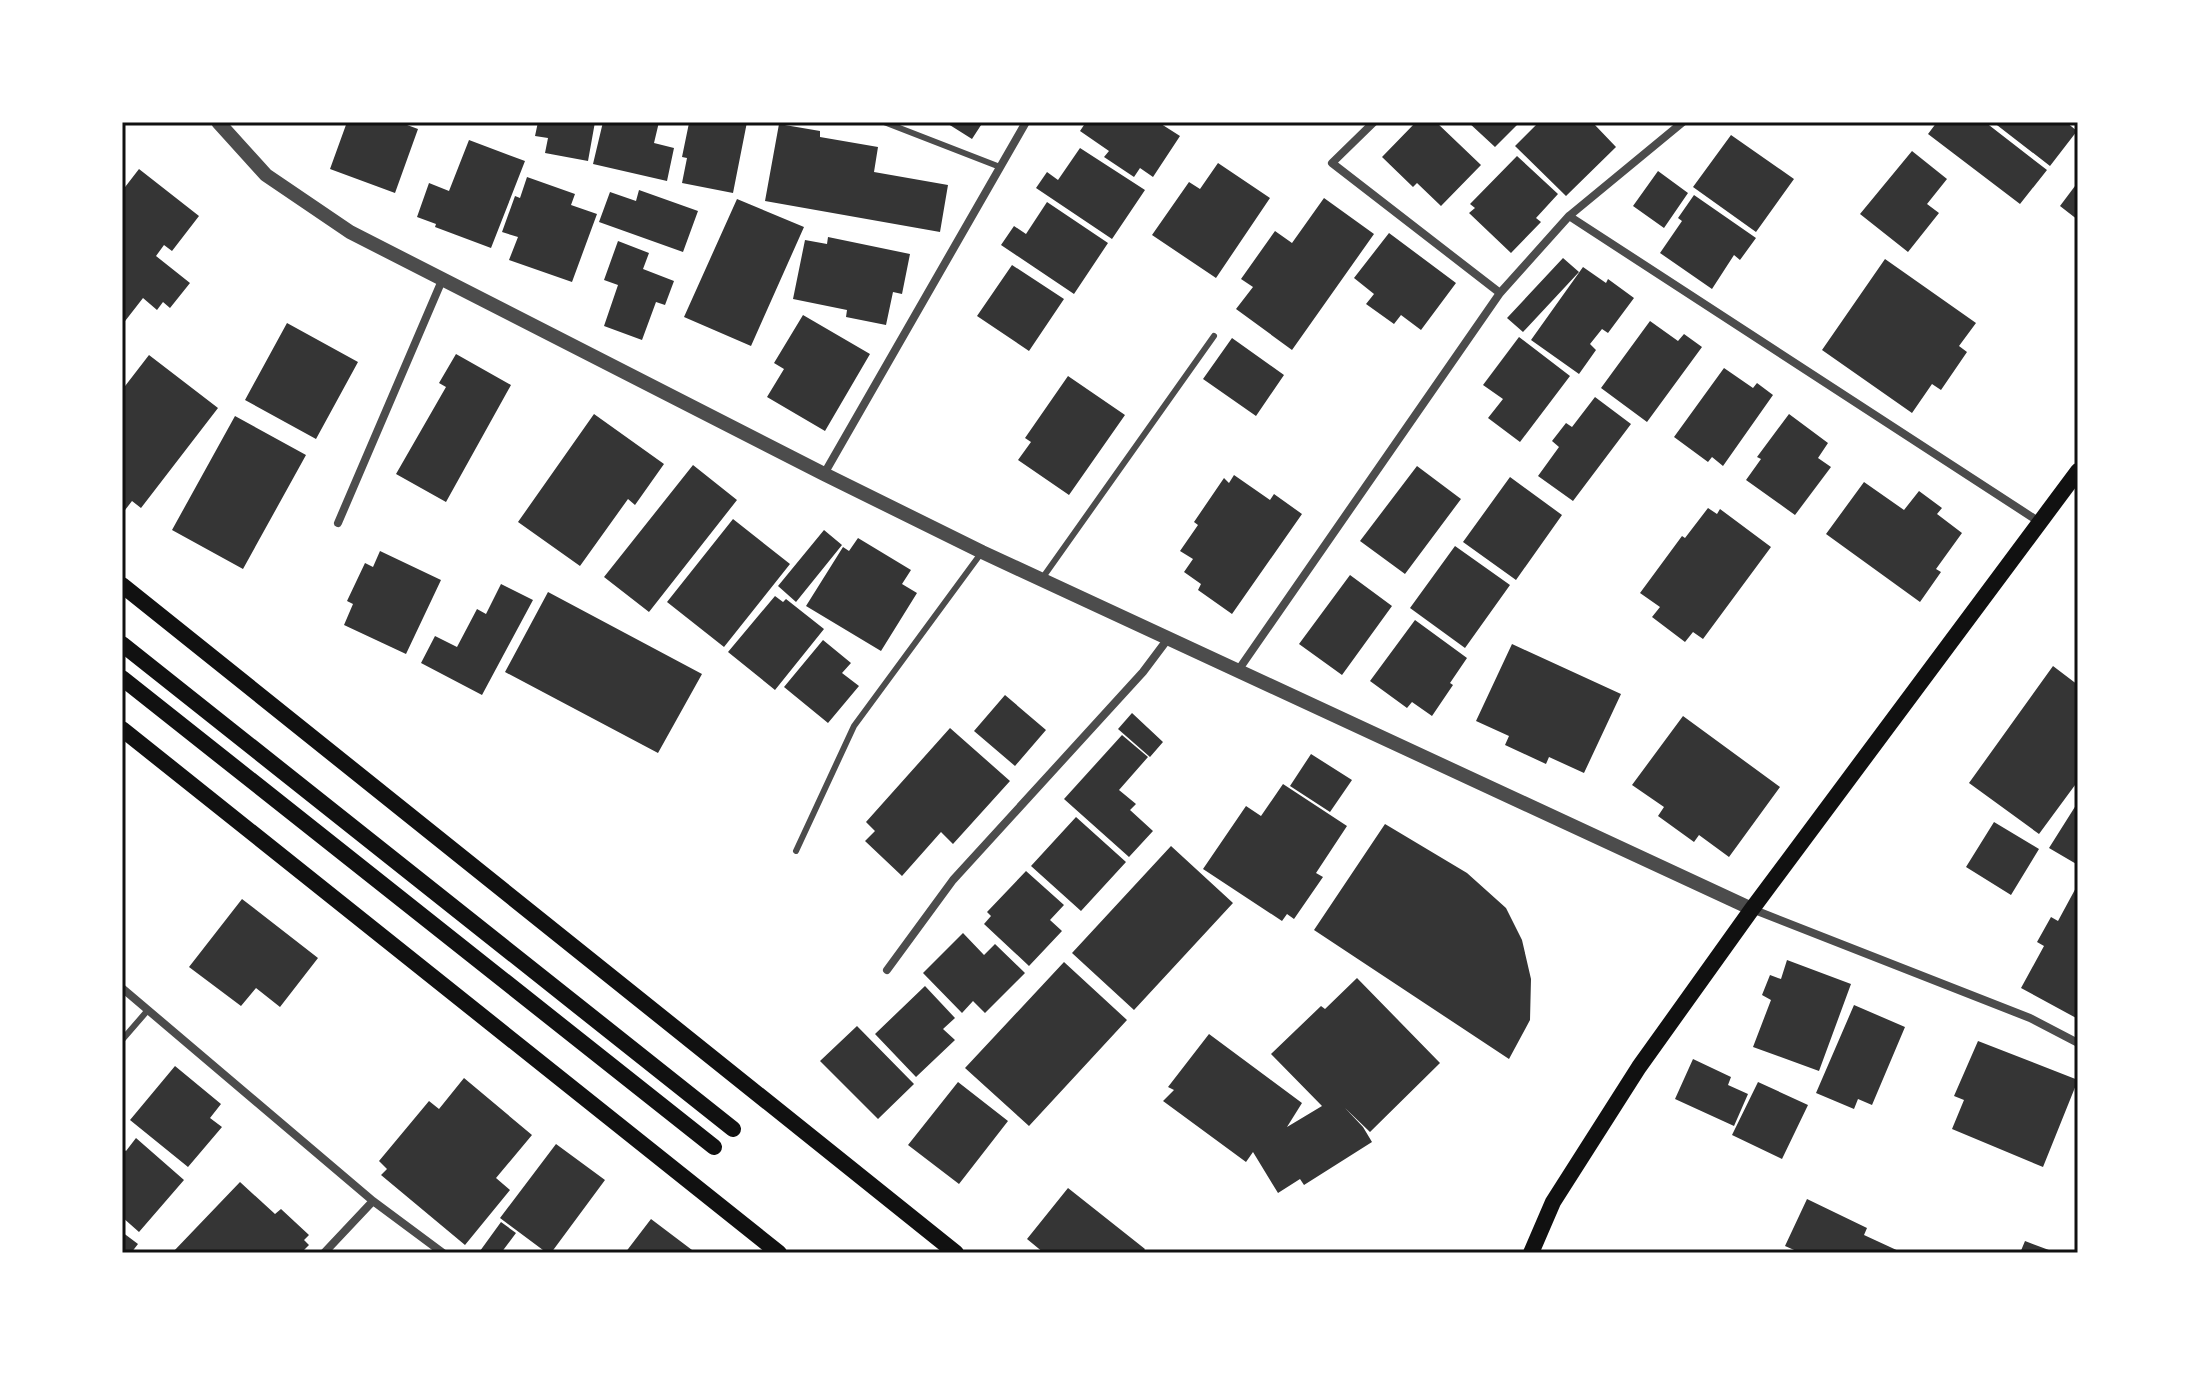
<svg xmlns="http://www.w3.org/2000/svg" width="2200" height="1375" font-family="Inter,sans-serif">
<rect width="100%" height="100%" fill="#fff"/>
<!-- building -->
<path fill="#353535" d="M347,122H399L418,129L395,193L330,169Z
M538,122H595L588,161L545,153L548,138L535,136Z
M603,122H659L654,143L674,148L667,181L593,164Z
M697,122H747L733,193L682,183L687,158L682,157L689,123L696,124Z
M945,122H983L972,139Z
M1086,122H1158L1180,136L1153,177L1140,168L1134,177L1104,157L1109,151L1080,131Z
M1416,122H1436L1481,165L1441,206L1417,183L1413,187L1382,157Z
M1468,122H1520L1495,147Z
M1539,122H1597L1594,124L1616,147L1566,196L1515,146Z
M1937,122H1985L2047,170L2020,204L1928,134Z
M1993,122H2066L2077,131L2050,166Z
M779,124L820,131V137L878,147L874,172L948,185L940,232L765,201Z
M1731,135L1794,179L1756,232L1693,187Z
M469,140L525,161L491,248L435,227L436,224L417,217L429,183L449,191Z
M1080,148L1145,190L1112,239L1036,188L1047,172L1058,180Z
M1912,151L1947,179L1927,204L1939,213L1908,252L1860,214Z
M1517,156L1558,194L1536,218L1541,222L1511,253L1469,213L1475,208L1470,204Z
M1218,163L1270,198L1216,278L1152,235L1189,182L1200,189Z
M139,169L199,216L172,251L164,245L156,256L190,283L170,308L163,302L157,310L143,298L122,325V191Z
M1658,171L1688,193L1664,228L1633,206Z
M527,177L575,194L571,205L597,214L572,282L509,260L518,237L502,232L515,196L520,198Z
M2078,182V220L2060,206Z
M639,190L698,211L683,252L599,222L610,192L636,201Z
M1694,195L1756,238L1740,260L1734,255L1712,289L1660,253L1682,221L1678,218Z
M1324,198L1374,234L1292,350L1236,309L1253,287L1241,279L1275,231L1292,243Z
M737,199L804,227L751,346L684,317Z
M1047,202L1108,243L1074,294L1001,245L1014,226L1026,234Z
M1389,233L1456,283L1421,330L1401,315L1394,324L1366,304L1374,294L1354,278Z
M828,237L910,254L902,294L893,292L886,325L846,317L847,310L793,299L805,240L827,244Z
M618,241L649,253L643,269L674,281L665,305L656,302L642,340L604,326L618,285L604,280Z
M1563,258L1579,272L1523,332L1507,318Z
M1885,259L1976,323L1959,346L1967,352L1941,390L1932,384L1912,413L1822,350Z
M1012,265L1064,299L1029,351L977,316Z
M1583,267L1606,283L1608,279L1634,298L1608,333L1602,329L1590,344L1596,350L1579,374L1531,340Z
M803,315L870,354L825,431L767,397L784,369L774,363Z
M1650,321L1678,341L1684,334L1702,347L1647,422L1601,388Z
M287,323L358,362L316,439L245,400Z
M1519,337L1570,376L1520,442L1488,418L1503,399L1483,385Z
M1232,338L1284,375L1256,416L1203,379Z
M456,354L511,385L446,502L396,474L446,387L439,383Z
M149,355L218,408L141,508L132,501L122,514V390Z
M1724,368L1753,388L1757,383L1773,395L1723,466L1712,457L1708,462L1674,437Z
M1068,376L1125,415L1069,495L1018,460L1031,442L1025,438Z
M1595,397L1631,424L1573,501L1538,476L1559,447L1552,441L1566,423L1572,427Z
M594,414L664,464L635,505L628,499L580,566L518,522Z
M1789,414L1828,443L1818,458L1831,467L1795,515L1746,480L1761,459L1757,457Z
M235,416L306,455L243,569L172,530Z
M693,465L737,500L649,612L604,577Z
M1417,466L1461,499L1405,574L1360,541Z
M1234,475L1270,500L1274,494L1302,514L1232,614L1198,590L1201,584L1184,572L1193,559L1180,551L1198,525L1194,522L1224,478L1229,483Z
M1510,477L1562,515L1516,580L1463,542Z
M1864,482L1904,510L1919,491L1942,508L1937,514L1962,533L1936,569L1941,572L1920,602L1826,534Z
M1708,508L1717,514L1720,509L1771,547L1703,639L1693,632L1685,642L1652,617L1660,607L1640,593L1682,536L1685,538Z
M733,519L790,564L724,647L667,602Z
M824,530L842,545L796,602L778,586Z
M858,538L911,570L902,584L917,593L881,651L806,606L843,547L849,551Z
M1455,546L1510,585L1465,648L1410,608Z
M380,551L441,580L406,654L344,625L353,604L347,601L365,563L373,567Z
M1350,575L1392,606L1342,675L1299,644Z
M501,584L533,600L482,695L421,663L435,636L457,647L477,609L486,614Z
M548,592L702,674L658,753L505,672Z
M775,596L783,602L786,599L824,629L775,690L728,652Z
M1415,620L1467,658L1450,683L1453,685L1432,716L1412,702L1407,708L1370,681Z
M823,640L851,663L842,673L859,686L828,723L784,687Z
M1512,644L1621,694L1584,773L1549,757L1546,764L1505,745L1509,736L1476,721Z
M2053,666L2078,685V781L2039,834L1969,783Z
M1005,695L1046,730L1015,766L974,731Z
M1132,713L1163,742L1150,757L1118,729Z
M1683,716L1780,787L1729,857L1699,835L1694,842L1658,816L1664,807L1632,785Z
M950,728L1010,781L953,844L941,832L902,876L865,841L875,831L866,822Z
M1122,735L1148,757L1119,790L1136,804L1130,810L1153,831L1129,857L1064,799Z
M1311,754L1352,780L1330,812L1290,786Z
M1283,784L1347,826L1316,873L1323,877L1294,919L1287,914L1282,921L1203,869L1246,806L1261,816Z
M2078,802V865L2049,848Z
M1076,817L1126,862L1081,911L1031,866Z
M1994,822L2039,849L2011,895L1966,867Z
M1385,824L1467,873L1506,908L1522,940L1531,979L1530,1020L1509,1059L1314,930Z
M1171,846L1233,903L1134,1010L1072,953Z
M1026,871L1064,905L1050,920L1062,931L1029,966L984,924L991,916L987,912Z
M2078,884V1019L2021,988L2044,946L2037,942L2051,917L2058,921Z
M242,899L318,958L280,1007L256,988L241,1006L189,967Z
M963,933L984,955L995,944L1025,973L985,1013L973,1001L962,1013L923,973Z
M1787,960L1851,984L1819,1071L1753,1047L1771,1000L1762,995L1770,975L1781,979Z
M1064,962L1127,1020L1029,1126L965,1068Z
M1357,978L1440,1063L1370,1132L1345,1108L1363,1127L1372,1142L1304,1185L1300,1179L1278,1193L1253,1152L1246,1162L1163,1101L1174,1090L1168,1087L1209,1034L1302,1103L1287,1127L1322,1106L1271,1054L1321,1006L1325,1009Z
M925,986L955,1018L943,1029L955,1040L916,1077L875,1034Z
M1854,1005L1905,1027L1872,1105L1858,1099L1854,1109L1816,1093Z
M857,1026L914,1084L878,1119L820,1061Z
M1978,1041L2078,1080L2043,1167L1952,1129L1964,1100L1954,1096Z
M1693,1059L1731,1077L1728,1085L1748,1094L1734,1126L1675,1099Z
M175,1066L221,1104L210,1118L222,1127L188,1167L130,1120Z
M464,1078L532,1135L496,1178L510,1190L465,1245L381,1175L387,1169L379,1161L429,1101L439,1109Z
M958,1082L1008,1121L959,1184L908,1145Z
M1758,1082L1808,1105L1782,1159L1732,1135Z
M136,1138L184,1180L139,1232L122,1217V1148L126,1151Z
M556,1144L605,1180L551,1253H547L500,1218Z
M240,1182L275,1214L281,1209L309,1235L304,1240L309,1245L301,1253H172Z
M1068,1188L1145,1249L1142,1253H1044L1027,1239Z
M1807,1199L1867,1228L1864,1235L1903,1253H1801L1785,1246Z
M651,1219L696,1253H625Z
M501,1222L516,1233L501,1253H483L480,1251Z
M122,1232L138,1244L131,1253H122Z
M2025,1241L2057,1253H2020Z"/>
<g fill="none" stroke-linecap="round" stroke-linejoin="round">
<!-- service -->
<path stroke="#4c4c4c" stroke-width="6" d="M884,122L1000,167
M1041,580L1214,336
M796,851L854,726L982,552
M122,1040L148,1010"/>
<!-- minor -->
<path stroke="#4c4c4c" stroke-width="8" d="M1374,122L1332,163L1500,293
M1569,216L2041,523
M824,474L1026,122
M338,523L443,278
M1237,672L1500,293L1569,216L1683,122
M1752,909L2030,1018L2078,1043
M887,970L953,880L1143,672L1167,640
M122,988L373,1201L443,1253
M324,1253L373,1201"/>
<!-- tertiary -->
<path stroke="#4c4c4c" stroke-width="14" d="M218,122L266,175L350,232L824,474L982,552L1752,909"/>
<!-- secondary -->
<path stroke="#111" stroke-width="16" d="M122,585L956,1253
M122,644L733,1129
M122,678L714,1147
M122,729L779,1253
M1531,1253L1553,1202L1639,1067L1752,909L2078,471"/>
</g>
<!-- border -->
<rect width="2200" height="1375" fill="none" stroke="#ffffff" stroke-width="248"/>
<rect x="124" y="124" width="1952" height="1127" fill="none" stroke="#111" stroke-width="3"/>
</svg>
